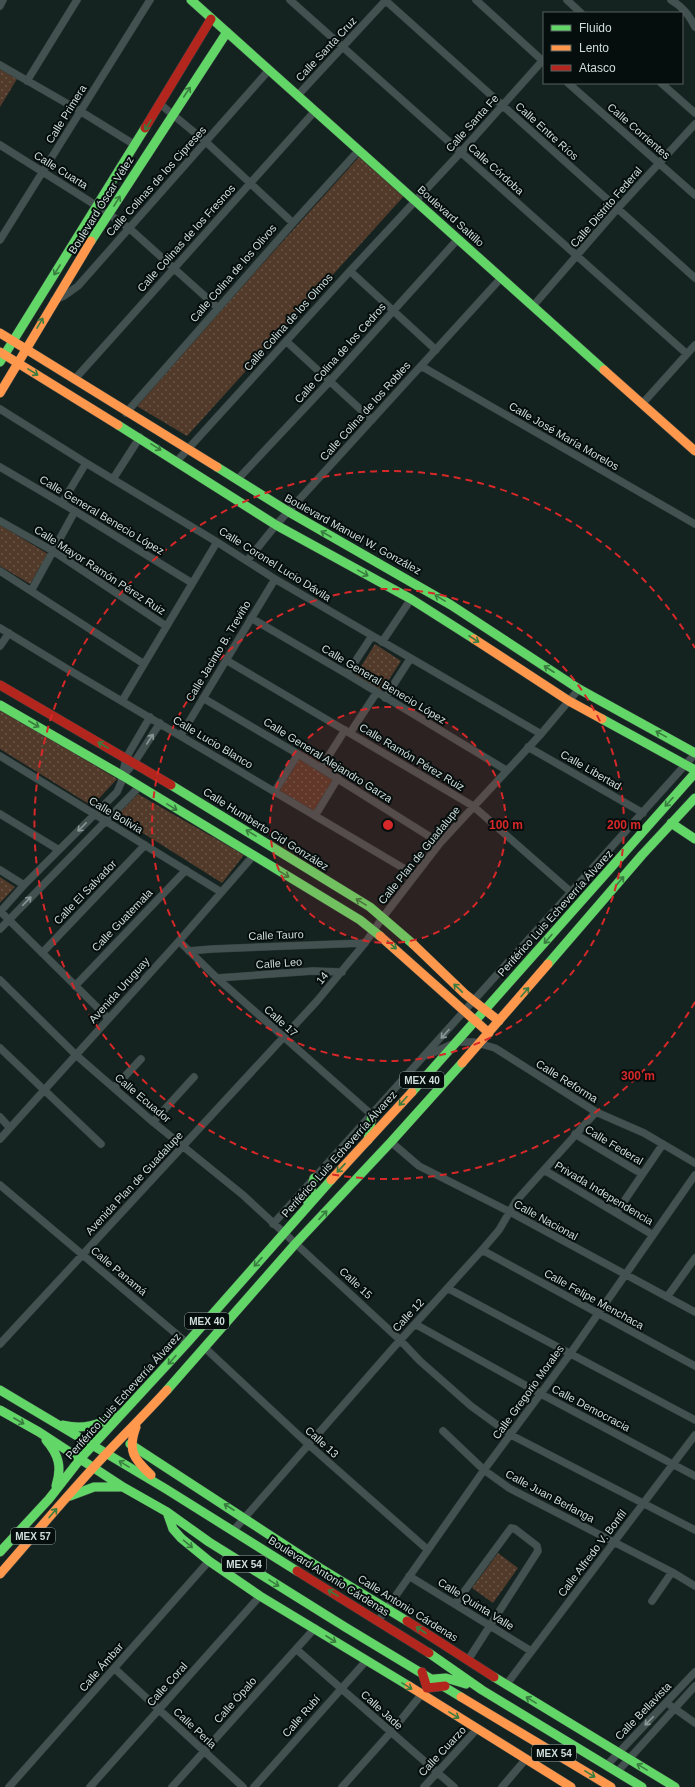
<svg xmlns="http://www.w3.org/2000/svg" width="695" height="1787" font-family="Helvetica,sans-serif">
<defs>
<pattern id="park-dots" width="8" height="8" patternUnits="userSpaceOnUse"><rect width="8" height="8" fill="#513a2a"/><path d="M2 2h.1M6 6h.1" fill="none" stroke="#695648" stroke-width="1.8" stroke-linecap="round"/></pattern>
</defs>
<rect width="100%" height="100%" fill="#142220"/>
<!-- park -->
<path fill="url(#park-dots)" d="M0,69L17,79L0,107Z
M359,157L404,196L187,436L135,405Z
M0,525L48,554L30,584L0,566Z
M375,644L401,661L381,692L355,676Z
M0,708L117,779L92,806L0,749Z
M303,752L339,773L311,817L276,796Z
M138,794L244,855L222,883L116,816Z
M0,877L15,887L0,903Z
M498,1553L518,1568L493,1603L472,1588Z"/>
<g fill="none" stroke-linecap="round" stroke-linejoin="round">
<!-- street casing -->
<g stroke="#333f3d" stroke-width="8">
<path id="street" d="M290,0L687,354
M385,0L695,278
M476,0L544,62
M567,0L581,13
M671,0C683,7 689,15 695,27
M0,6L3,0
M0,65L80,111L135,145
M27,81L77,0
M568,83L695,195
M661,83L695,113
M298,95L386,0
M160,104L206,142L293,223
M0,145L97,206L129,228L218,308
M0,240L150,0
M350,271L436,350
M54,300L64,296L78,286L269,70
M533,306L618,208L695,124
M286,341L372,420
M421,366L695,524
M74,380L315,111
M642,404L695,345
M0,409L86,463L217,542L275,579L541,734
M126,413L293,223L359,150
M177,461L350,271L461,152L544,59
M0,467L75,511L192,583
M113,479L140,437
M237,480L330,381L458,239
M62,503L86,463
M0,521L53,551L166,626
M247,561L276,525L501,278
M0,571L144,664
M31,591L75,511
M251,618L347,674L506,770
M0,628L64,667L415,875
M382,642L411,599
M0,646L9,633
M226,660L473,806L572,893
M347,674L372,636
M203,698L298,754L440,843
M385,698L410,659
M122,701L217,542
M350,733L377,692
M181,735L275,579
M528,747L643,813
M0,756L221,892
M321,768L345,730
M123,776L134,763L160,723
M275,791L298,754
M0,814L59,850
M315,816L338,778
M0,870L24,885
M0,911L108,1018
M0,912L24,885L117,792L121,783L126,758L150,717
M0,929L139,787
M179,941L217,978L372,1115
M189,951L212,949L365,943
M42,953L145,845
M217,978L313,971L342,972
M0,980L76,1055L153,1122L243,1195L400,1340L420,1361L471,1406L511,1435L695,1530
M75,986L186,870
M0,1048L101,1144
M428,1055L457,1042H474L495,1048L596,1112L644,1133L695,1163
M114,1088L141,1059
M0,1117L10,1128
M153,1122L194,1077
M575,1134L642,1174
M0,1139L179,941L253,856
M391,1142L419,1166L510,1212L695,1312
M544,1170L653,1235
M0,1185L187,1343
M616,1213L663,1144
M273,1224L695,754
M482,1250L695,1366
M449,1289L695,1420
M667,1297L695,1258
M415,1324L541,1394L695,1476
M0,1344L317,1001L365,943L383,917L440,843L541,734L579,689
M205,1348L308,1444L428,1550
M443,1431L484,1470L509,1488L672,1572L695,1586
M233,1531L394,1347L482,1250L499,1230L516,1201L596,1112
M409,1576L531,1651
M652,1601L672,1572
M455,1604L511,1528L515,1529L537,1546L538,1551L468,1660
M378,1621L484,1470L570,1354L695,1175
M296,1649L454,1787
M114,1668L243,1787
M506,1685L695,1435
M671,1706L695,1723
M607,1765L695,1672
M618,1771L695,1686
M9,1787L209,1561
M90,1787L260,1596
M172,1787L315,1628
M254,1787L366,1661
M342,1787L391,1732L425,1690
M424,1787L477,1729
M502,1787L526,1759"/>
</g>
<!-- fast casing -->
<g stroke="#333f3d" stroke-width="10">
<path id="fast" d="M191,0L604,370
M91,241L227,32
M0,362L145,128
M118,425L276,525L411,599L474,639
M217,467L289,512L451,605L579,689L695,753
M0,705L123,776L360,920L380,936
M602,719L695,770
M171,785L370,907L413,944
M671,823L695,839
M548,964L642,855L695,798
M412,1092L695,773
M368,1140L372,1115
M308,1203L314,1178
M0,1390L166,1489L297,1571
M167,1390L296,1243L391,1142L462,1063
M0,1410L39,1432L123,1487L167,1512L209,1542L345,1627L461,1697
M63,1425C83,1430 99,1425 117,1415
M46,1440C59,1455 62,1467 56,1486
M130,1444L320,1568L407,1621
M70,1496L94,1487H123
M167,1512L173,1529L181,1538L209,1561L260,1596L409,1686
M0,1552L49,1499L81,1458L187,1343L331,1180
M429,1653L482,1690L642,1787
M494,1677L675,1787
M434,1679L446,1678L466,1684"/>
</g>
<!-- slow casing -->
<g stroke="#333f3d" stroke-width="10">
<path id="slow" d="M0,333L217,467
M0,352L118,425
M604,370L695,451
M0,393L91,241
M474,639L569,701L602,719
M380,936L489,1033
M413,944L465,994L499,1021
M462,1063L548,964
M331,1180L412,1092
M136,1427C127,1451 134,1459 151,1475
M0,1574C35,1534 69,1493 106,1454C126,1433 147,1412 167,1390
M409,1686L571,1787
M461,1697L611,1787"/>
</g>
<!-- jam casing -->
<g stroke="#333f3d" stroke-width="10">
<path id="jam" d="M145,128L211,19
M0,685L171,785
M297,1571L429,1653
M407,1621L494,1677
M422,1672L427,1688L445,1686"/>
</g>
<!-- street -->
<use href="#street" stroke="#435250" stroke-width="7"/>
<!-- fast -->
<use href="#fast" stroke="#63d668" stroke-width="9"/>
<!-- slow -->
<use href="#slow" stroke="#ff974d" stroke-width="9"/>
<!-- jam -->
<use href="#jam" stroke="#b3261e" stroke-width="9"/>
</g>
<!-- one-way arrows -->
<defs><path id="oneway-shaft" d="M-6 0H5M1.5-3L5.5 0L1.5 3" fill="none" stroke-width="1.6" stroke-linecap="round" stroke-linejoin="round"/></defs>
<g stroke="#397c3f">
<use href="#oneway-shaft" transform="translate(187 92) rotate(-56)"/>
<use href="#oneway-shaft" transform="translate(148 125) rotate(122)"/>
<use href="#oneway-shaft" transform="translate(117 201) rotate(-58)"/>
<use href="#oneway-shaft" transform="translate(57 270) rotate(122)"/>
<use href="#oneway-shaft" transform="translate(40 323) rotate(-60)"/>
<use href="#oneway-shaft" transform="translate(33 372) rotate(32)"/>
<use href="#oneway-shaft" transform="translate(156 447) rotate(32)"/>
<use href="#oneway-shaft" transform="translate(326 534) rotate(-150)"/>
<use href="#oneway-shaft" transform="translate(363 573) rotate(29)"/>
<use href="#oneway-shaft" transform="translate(440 598) rotate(-149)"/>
<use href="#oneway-shaft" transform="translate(474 639) rotate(33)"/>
<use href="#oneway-shaft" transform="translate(549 669) rotate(-147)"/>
<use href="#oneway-shaft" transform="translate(34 724) rotate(30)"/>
<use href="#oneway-shaft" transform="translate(661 734) rotate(-151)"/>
<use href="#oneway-shaft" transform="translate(103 745) rotate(-150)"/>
<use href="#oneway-shaft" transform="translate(669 802) rotate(132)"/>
<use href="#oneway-shaft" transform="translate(172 807) rotate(31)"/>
<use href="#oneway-shaft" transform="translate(251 833) rotate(-149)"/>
<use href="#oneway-shaft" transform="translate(284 874) rotate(31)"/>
<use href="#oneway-shaft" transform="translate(620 881) rotate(-49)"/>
<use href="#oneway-shaft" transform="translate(361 902) rotate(-148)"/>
<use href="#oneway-shaft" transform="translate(548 939) rotate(131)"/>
<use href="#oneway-shaft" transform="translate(392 945) rotate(42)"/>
<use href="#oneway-shaft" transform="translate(458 988) rotate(-136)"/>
<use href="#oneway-shaft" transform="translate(525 992) rotate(-49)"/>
<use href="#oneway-shaft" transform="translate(403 1101) rotate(132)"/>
<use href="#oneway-shaft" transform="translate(341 1168) rotate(133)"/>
<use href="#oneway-shaft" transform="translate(323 1215) rotate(-47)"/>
<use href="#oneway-shaft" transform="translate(258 1262) rotate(132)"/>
<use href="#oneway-shaft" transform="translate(172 1360) rotate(132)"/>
<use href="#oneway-shaft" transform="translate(19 1421) rotate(30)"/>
<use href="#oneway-shaft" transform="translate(124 1464) rotate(-149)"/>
<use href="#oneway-shaft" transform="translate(229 1507) rotate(-147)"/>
<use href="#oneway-shaft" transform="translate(53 1513) rotate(-49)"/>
<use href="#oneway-shaft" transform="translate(188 1544) rotate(40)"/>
<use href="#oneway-shaft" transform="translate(274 1583) rotate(32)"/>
<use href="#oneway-shaft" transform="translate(333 1593) rotate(-148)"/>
<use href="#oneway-shaft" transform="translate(421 1630) rotate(-147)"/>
<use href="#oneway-shaft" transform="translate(331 1639) rotate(33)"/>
<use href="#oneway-shaft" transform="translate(407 1686) rotate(32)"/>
<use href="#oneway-shaft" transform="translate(531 1700) rotate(-149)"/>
<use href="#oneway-shaft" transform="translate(454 1715) rotate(31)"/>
<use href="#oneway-shaft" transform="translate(642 1767) rotate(-149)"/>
<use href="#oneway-shaft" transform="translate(590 1774) rotate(31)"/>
</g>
<g stroke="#899896">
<use href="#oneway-shaft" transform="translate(150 739) rotate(-57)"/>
<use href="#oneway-shaft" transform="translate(82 827) rotate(135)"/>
<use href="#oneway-shaft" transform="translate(27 901) rotate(-46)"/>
<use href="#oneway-shaft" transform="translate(445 1034) rotate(132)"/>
<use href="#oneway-shaft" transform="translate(649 1721) rotate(134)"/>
</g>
<!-- distance rings -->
<circle cx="388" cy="825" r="118" fill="#d62828" fill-opacity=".12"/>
<g fill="none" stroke="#d62828" stroke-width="2" stroke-dasharray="7 5">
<circle cx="388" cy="825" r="118"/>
<circle cx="388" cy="825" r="236"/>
<path d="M695 1002A354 354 0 1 1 695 648"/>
</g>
<g text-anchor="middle" stroke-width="4" stroke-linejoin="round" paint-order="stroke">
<!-- shield labels -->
<g fill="#050e0d" stroke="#929f9d" stroke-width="1">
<rect x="400" y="1072" width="44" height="16" rx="3"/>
<rect x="185" y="1313" width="44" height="16" rx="3"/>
<rect x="11" y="1528" width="44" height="16" rx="3"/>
<rect x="222" y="1556" width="44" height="16" rx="3"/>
<rect x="532" y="1745" width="44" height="16" rx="3"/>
</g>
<g font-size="10" font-weight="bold" fill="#cfdddb">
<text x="422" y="1084">MEX 40</text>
<text x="207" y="1325">MEX 40</text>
<text x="33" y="1540">MEX 57</text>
<text x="244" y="1568">MEX 54</text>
<text x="554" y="1757">MEX 54</text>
</g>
<!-- street labels -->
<g font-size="11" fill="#cfdddb" stroke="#050e0d">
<text transform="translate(326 49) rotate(-47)" y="4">Calle Santa Cruz</text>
<text transform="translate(66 114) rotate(-58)" y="4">Calle Primera</text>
<text transform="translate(472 123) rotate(-48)" y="4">Calle Santa Fe</text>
<text transform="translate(547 131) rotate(42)" y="4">Calle Entre Ríos</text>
<text transform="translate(639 131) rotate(41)" y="4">Calle Corrientes</text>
<text transform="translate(496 169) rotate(42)" y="4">Calle Córdoba</text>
<text transform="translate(61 170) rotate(32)" y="4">Calle Cuarta</text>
<text transform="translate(156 181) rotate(-48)" y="4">Calle Colinas de los Cipreses</text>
<text transform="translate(101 205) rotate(-58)" y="4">Boulevard Óscar Vélez</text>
<text transform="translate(606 207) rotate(-49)" y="4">Calle Distrito Federal</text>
<text transform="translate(451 216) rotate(42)" y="4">Boulevard Saltillo</text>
<text transform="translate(186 238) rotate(-48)" y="4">Calle Colinas de los Fresnos</text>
<text transform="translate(233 273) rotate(-49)" y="4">Calle Colina de los Olivos</text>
<text transform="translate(288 322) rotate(-48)" y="4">Calle Colina de los Olmos</text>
<text transform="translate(340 353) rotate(-48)" y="4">Calle Colina de los Cedros</text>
<text transform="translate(365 411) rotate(-48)" y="4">Calle Colina de los Robles</text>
<text transform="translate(564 436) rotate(30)" y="4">Calle José María Morelos</text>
<text transform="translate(102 515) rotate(31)" y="4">Calle General Benecio López</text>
<text transform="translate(353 534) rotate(29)" y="4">Boulevard Manuel W. González</text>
<text transform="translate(275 564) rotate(32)" y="4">Calle Coronel Lucio Dávila</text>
<text transform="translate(100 570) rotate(33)" y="4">Calle Mayor Ramón Pérez Ruiz</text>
<text transform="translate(218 651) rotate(-59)" y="4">Calle Jacinto B. Treviño</text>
<text transform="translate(384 684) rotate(31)" y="4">Calle General Benecio López</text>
<text transform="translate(213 742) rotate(31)" y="4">Calle Lucio Blanco</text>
<text transform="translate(412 757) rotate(31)" y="4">Calle Ramón Pérez Ruiz</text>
<text transform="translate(328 760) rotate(32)" y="4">Calle General Alejandro Garza</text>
<text transform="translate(591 770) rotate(30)" y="4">Calle Libertad</text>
<text transform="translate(116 815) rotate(31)" y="4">Calle Bolivia</text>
<text transform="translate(266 829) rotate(32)" y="4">Calle Humberto Cid González</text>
<text transform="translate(419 855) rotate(-51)" y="4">Calle Plan de Guadalupe</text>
<text transform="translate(85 892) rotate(-46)" y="4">Calle El Salvador</text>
<text transform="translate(555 913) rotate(-48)" y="4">Periférico Luis Echeverría Álvarez</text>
<text transform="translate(122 920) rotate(-46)" y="4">Calle Guatemala</text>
<text transform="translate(276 935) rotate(-2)" y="4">Calle Tauro</text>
<text transform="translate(279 963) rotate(-4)" y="4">Calle Leo</text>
<text transform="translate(322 978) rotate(-50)" y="4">14</text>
<text transform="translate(119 990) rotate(-48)" y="4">Avenida Uruguay</text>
<text transform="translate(281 1021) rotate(42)" y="4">Calle 17</text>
<text transform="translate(567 1081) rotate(32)" y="4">Calle Reforma</text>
<text transform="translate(143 1098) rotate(40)" y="4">Calle Ecuador</text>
<text transform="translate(614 1145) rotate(31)" y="4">Calle Federal</text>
<text transform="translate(339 1154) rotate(-48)" y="4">Periférico Luis Echeverría Álvarez</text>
<text transform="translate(134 1183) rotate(-47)" y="4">Avenida Plan de Guadalupe</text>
<text transform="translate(604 1193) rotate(31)" y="4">Privada Independencia</text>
<text transform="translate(546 1220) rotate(29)" y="4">Calle Nacional</text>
<text transform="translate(119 1271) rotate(40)" y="4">Calle Panamá</text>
<text transform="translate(356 1283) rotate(43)" y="4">Calle 15</text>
<text transform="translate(594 1299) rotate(29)" y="4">Calle Felipe Menchaca</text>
<text transform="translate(408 1315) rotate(-47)" y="4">Calle 12</text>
<text transform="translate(528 1392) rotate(-54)" y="4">Calle Gregorio Morales</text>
<text transform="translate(123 1396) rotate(-48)" y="4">Periférico Luis Echeverría Álvarez</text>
<text transform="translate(591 1408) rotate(28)" y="4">Calle Democracia</text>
<text transform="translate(322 1442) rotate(42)" y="4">Calle 13</text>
<text transform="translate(550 1496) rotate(28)" y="4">Calle Juan Berlanga</text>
<text transform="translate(592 1553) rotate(-53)" y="4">Calle Alfredo V. Bonfil</text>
<text transform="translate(329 1576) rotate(32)" y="4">Boulevard Antonio Cárdenas</text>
<text transform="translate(476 1604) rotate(32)" y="4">Calle Quinta Valle</text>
<text transform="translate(408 1608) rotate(32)" y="4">Calle Antonio Cárdenas</text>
<text transform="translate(101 1667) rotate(-49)" y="4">Calle Ámbar</text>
<text transform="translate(167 1684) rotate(-48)" y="4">Calle Coral</text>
<text transform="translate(235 1700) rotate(-48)" y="4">Calle Ópalo</text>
<text transform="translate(382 1710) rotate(42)" y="4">Calle Jade</text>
<text transform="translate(643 1711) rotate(-46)" y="4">Calle Bellavista</text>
<text transform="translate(301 1716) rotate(-49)" y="4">Calle Rubí</text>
<text transform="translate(195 1728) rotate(43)" y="4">Calle Perla</text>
<text transform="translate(442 1751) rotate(-47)" y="4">Calle Cuarzo</text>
</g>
</g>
<circle cx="388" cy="825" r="6" fill="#d62828" stroke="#050e0d" stroke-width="2"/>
<g font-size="12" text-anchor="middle" font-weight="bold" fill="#d62828" stroke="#050e0d" stroke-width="4" stroke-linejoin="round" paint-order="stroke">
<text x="506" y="829">100 m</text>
<text x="624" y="829">200 m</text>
<text x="638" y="1080">300 m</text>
</g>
<!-- legend -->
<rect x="543" y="12" width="140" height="72" fill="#050e0d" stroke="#56615f"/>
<rect x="551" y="25" width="20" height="6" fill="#63d668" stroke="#56615f"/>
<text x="579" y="32" font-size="12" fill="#cfdddb">Fluido</text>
<rect x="551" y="45" width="20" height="6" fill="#ff974d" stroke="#56615f"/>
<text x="579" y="52" font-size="12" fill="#cfdddb">Lento</text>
<rect x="551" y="65" width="20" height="6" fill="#b3261e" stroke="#56615f"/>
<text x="579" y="72" font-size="12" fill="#cfdddb">Atasco</text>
</svg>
